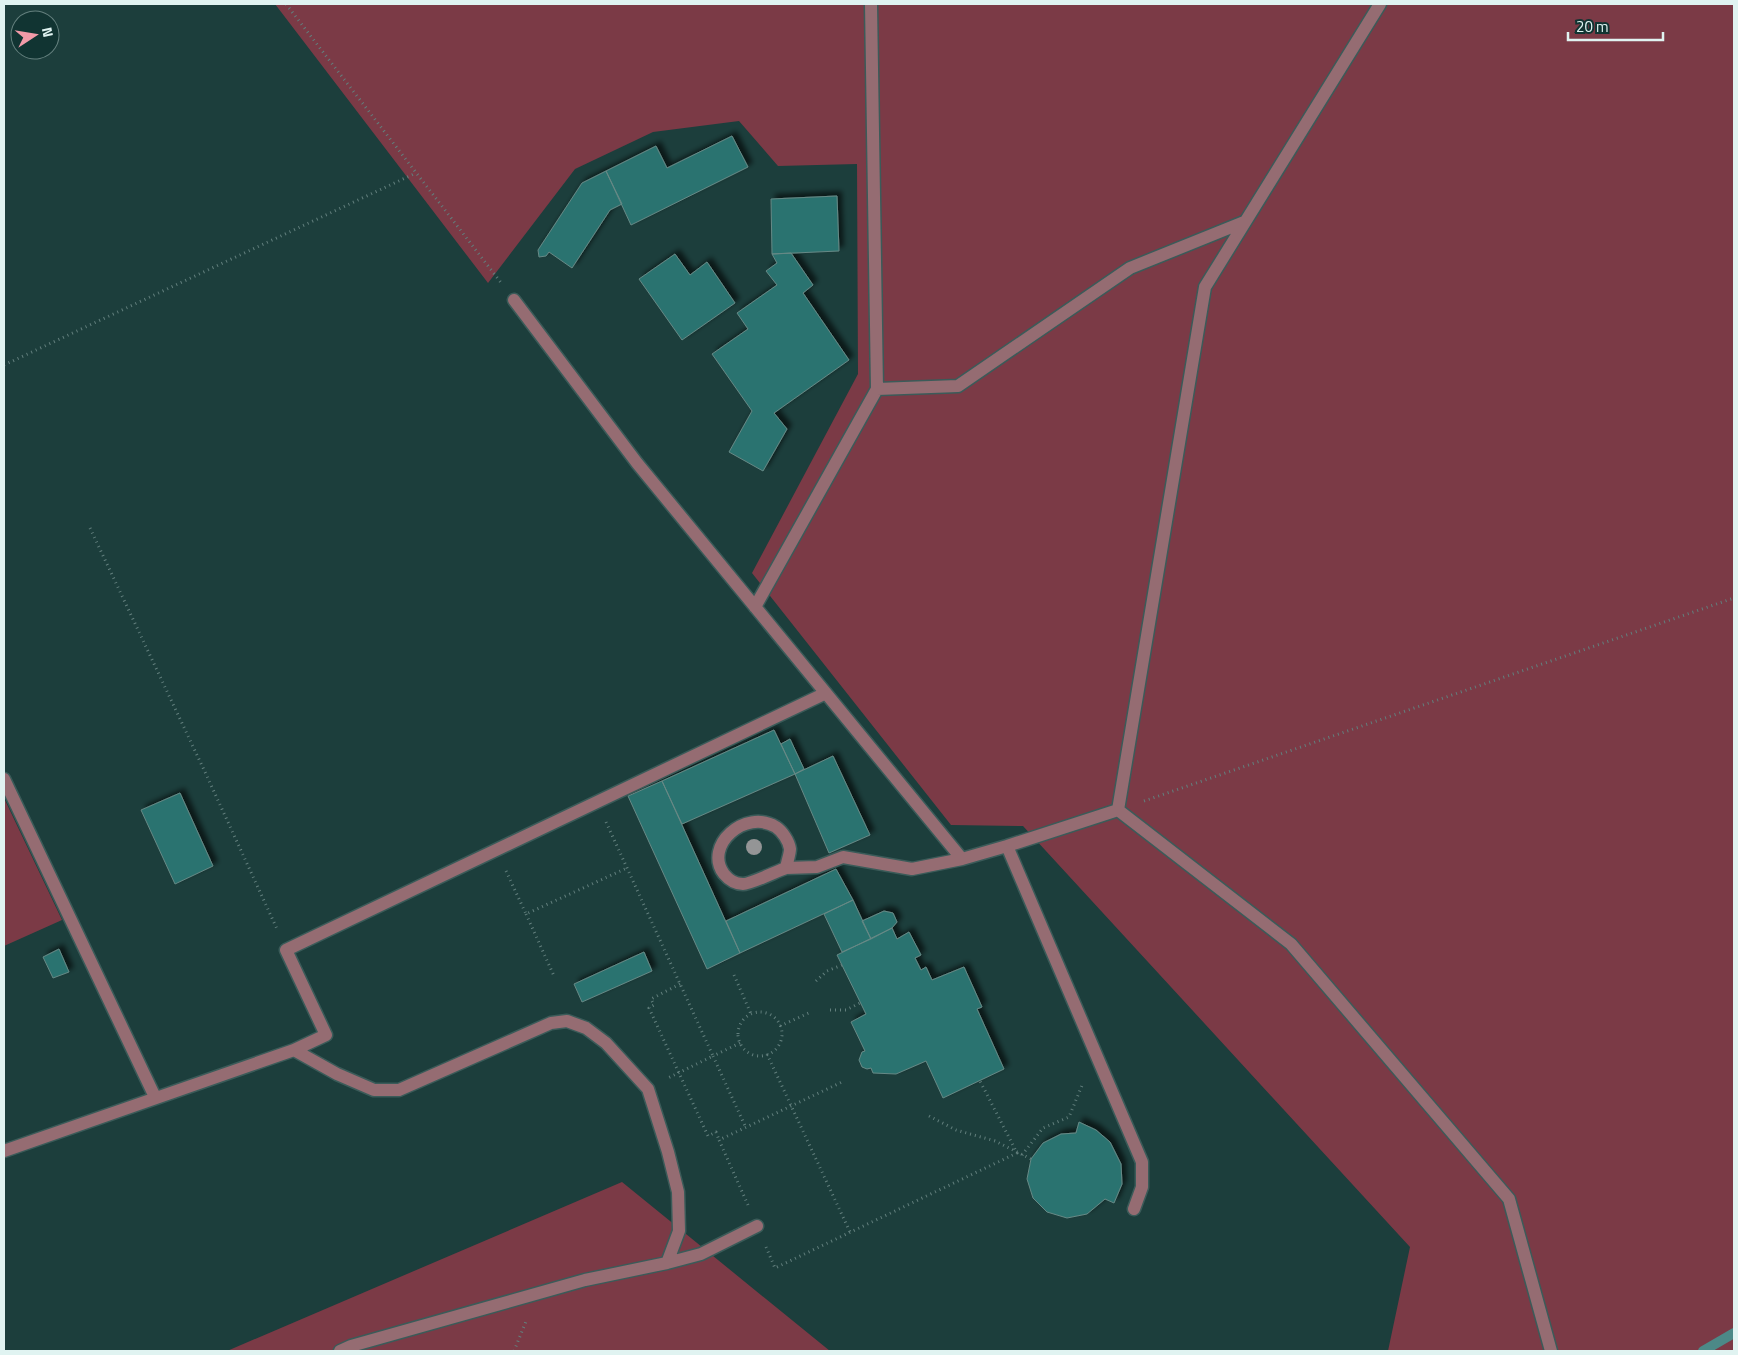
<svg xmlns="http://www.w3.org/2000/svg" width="1738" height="1355" font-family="'Titillium Web',sans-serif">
<defs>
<filter id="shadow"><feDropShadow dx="4.5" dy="-4.5" stdDeviation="2.5" flood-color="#0009"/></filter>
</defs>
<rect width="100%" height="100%" fill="#1c3e3c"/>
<!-- green -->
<path fill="#7b3a46" d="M275,4H1734V1351H1388L1410,1247L1023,826L951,825L752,573L858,374L857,164L778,166L739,121L653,132L575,169L488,283Z
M4,798L62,920L4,946Z
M622,1182L830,1351H227Z"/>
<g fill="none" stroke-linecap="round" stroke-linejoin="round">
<!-- stream -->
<path stroke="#4c8987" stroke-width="10" d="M1703,1351L1734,1333"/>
</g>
<!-- building -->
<path fill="#2c736f" stroke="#668986" filter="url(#shadow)" d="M732,136L748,167L631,225L606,171L656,146L667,168Z
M606,171L622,204L610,210L572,268L549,252L546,256L539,257L538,250L582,183Z
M837,196L839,251L772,254L771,199Z
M791,253L813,285L803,293L849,360L774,413L787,429L763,471L729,452L752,411L712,354L748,329L737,313L777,285L766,271L777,263L772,254Z
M675,254L690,275L707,262L735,303L682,340L639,279Z
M774,730L795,774L682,824L662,781Z
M790,739L804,769L795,774L781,744Z
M833,756L870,835L829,853L795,774Z
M662,781L740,953L707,969L628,796Z
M180,793L213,866L175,884L141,810Z
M836,869L853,900L740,953L726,921Z
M853,900L871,939L842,952L824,914Z
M884,911L893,913L897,922L892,928L871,939L862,921Z
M892,928L897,939L909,932L921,955L915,958L921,970L926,967L932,980L964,967L982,1007L977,1009L1004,1069L943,1098L926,1061L896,1074L873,1073L871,1068L867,1069L862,1067L859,1060L862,1052L865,1051L851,1022L866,1014L837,955Z
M59,949L69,972L53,978L43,957Z
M644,952L652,971L582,1002L574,984Z
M1079,1122L1096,1130L1110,1142L1121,1164L1122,1184L1114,1203L1105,1199L1087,1214L1067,1218L1047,1212L1033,1198L1027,1179L1031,1159L1043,1143L1061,1134L1076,1133Z"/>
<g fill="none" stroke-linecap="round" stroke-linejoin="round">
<!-- minor casing -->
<g stroke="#3b5b59" stroke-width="15">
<path id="minor" d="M871,4L877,389
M514,300L637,463L962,859L1007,846L1118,810L1291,944L1509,1199L1551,1351
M755,607L877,389L958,386L1130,268L1244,222
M4,779L155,1097
M1118,810L1205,287L1380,4
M1007,846L1142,1162V1187L1134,1209
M786,868C777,871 751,884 743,884C734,884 729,880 724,874C703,846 745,808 776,827C782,831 789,841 790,849C790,854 787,862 786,868L817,867L843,857L912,869L962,859
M294,1050L326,1035L286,950L826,693
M4,1151L294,1050L337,1074L374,1090H399L551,1023L567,1021L586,1028L606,1043L648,1089L668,1152L678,1192L679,1231L667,1263
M340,1351L351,1346L585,1280L667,1263L701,1254L757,1226"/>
</g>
<!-- path -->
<path stroke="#627f7d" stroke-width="3" stroke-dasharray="1 4" stroke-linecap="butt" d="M286,4L502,284
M4,365L416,173
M90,528L205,772L277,929
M1144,801L1734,598
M606,822L713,1056L666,1079
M506,871L526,914L627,868
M526,914L554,976
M734,975L751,1014
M816,981L827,971L842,965
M680,984L651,999L654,1005L649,1008L708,1136L716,1132L719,1140
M830,1010H846L860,1003
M738 1034a22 22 0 1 1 44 0a22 22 0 1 1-44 0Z
M780,1026L811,1012
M740,1043L713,1056L746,1128
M767,1054L850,1232
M929,1116L956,1130L995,1141L1031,1159
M1022,1155L1043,1128L1069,1117L1083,1083
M748,1205L719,1140L842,1082
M766,1247L775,1268L1017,1153L980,1081
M514,1351L527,1319"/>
<!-- minor -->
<use href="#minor" stroke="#956c72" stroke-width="12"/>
</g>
<!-- trees -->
<circle fill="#949596" cx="754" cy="847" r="8"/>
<!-- border -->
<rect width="1738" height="1355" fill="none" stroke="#e0f3f1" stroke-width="10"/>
<!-- north arrow -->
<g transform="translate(35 35) rotate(78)"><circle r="24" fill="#113432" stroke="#64807e"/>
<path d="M0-4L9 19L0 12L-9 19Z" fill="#f39aa8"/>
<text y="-8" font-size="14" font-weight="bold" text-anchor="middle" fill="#e0f3f1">N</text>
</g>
<!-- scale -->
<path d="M1568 32v8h95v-8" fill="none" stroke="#e0f3f1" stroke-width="2.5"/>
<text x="1576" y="32" font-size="15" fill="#e0f3f1" stroke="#113432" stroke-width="4" paint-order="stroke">20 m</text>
</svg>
